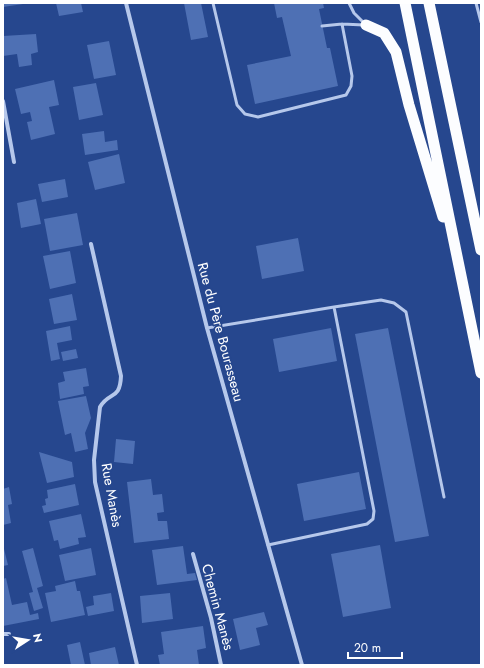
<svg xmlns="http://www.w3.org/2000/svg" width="484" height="668" font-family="Jost,sans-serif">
<rect width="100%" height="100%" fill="#26478e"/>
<!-- building -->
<path fill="#4e70b4" d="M3,3H23V4L3,7Z
M56,3H81L83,12L59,16Z
M184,3H201L208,37L191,40Z
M274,3H323L324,8L319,9L327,48H330L338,86L255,104L247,65L291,56L282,17L277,18Z
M36,34L38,52L31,54L32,65L19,67L17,54L3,56V36Z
M109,41L116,75L94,79L87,45Z
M54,80L59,105L49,107L55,134L31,140L27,122L32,121L30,112L21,114L15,89Z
M96,83L103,115L79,120L73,87Z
M104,131L105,142L117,140L118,150L85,155L82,134Z
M119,154L125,183L95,190L88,162Z
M65,179L68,197L42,202L38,184Z
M36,199L41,224L21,228L17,203Z
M77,213L83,245L50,251L44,219Z
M298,238L304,271L262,279L256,246Z
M70,251L76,283L50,289L43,256Z
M72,294L77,320L54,324L49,299Z
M70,326L72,340L57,343L60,359L51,361L46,331Z
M331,328L337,361L279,372L273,339Z
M388,328L429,536L395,542L355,334Z
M76,349L78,358L63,361L61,352Z
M86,368L89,386L83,387L84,394L60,399L58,383L65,381L63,372Z
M86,396L91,418L85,433L88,449L75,452L71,433L65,435L58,401Z
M116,439L135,441L133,464L114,462Z
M39,452L72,462L74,477L47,483Z
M359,472L366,509L304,521L297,484Z
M151,479L153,495L162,494L164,512L157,513L158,521H167L169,539L134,543L127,482Z
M75,484L79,505L44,513L42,506L46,505L45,499L48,498L47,490Z
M9,487L12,504L8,505L11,523L3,525V489Z
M81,514L86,537L78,538L79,544L60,549L58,540L54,541L49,521Z
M3,545L8,565L3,566Z
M380,545L391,608L343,617L331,554Z
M183,546L187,574L195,573L197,580L157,585L152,550Z
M33,548L43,586L37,588L43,608L34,611L29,593L33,592L22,551Z
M91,548L96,575L65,581L59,555Z
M6,578L12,605L27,602L30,615L38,613L39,619L3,626V579Z
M75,581L77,591H80L85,615L51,622L45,593L56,591L55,586Z
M111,593L114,611L88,616L86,607L94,605L93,596Z
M170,593L173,619L142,623L140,596Z
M264,612L268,625L256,628L260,645L240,650L233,619Z
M203,626L206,648L197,650L199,665H160L158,655L164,654L161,632Z
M80,642L85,665H71L67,645Z
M115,647L119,665H91L89,653Z"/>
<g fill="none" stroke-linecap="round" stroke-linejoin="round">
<!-- service -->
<path stroke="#b6c8eb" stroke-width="3" d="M213,3L237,105L245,114L258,117L346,95L351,86L352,76L342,24
M349,3L354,13L365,24
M476,3L481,22
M322,26L342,24L364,25
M334,307L381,300L394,303L406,312L444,497
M207,328L334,307L374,511L373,519L367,524L268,545"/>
<!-- minor -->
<path stroke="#b6c8eb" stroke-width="4" d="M126,3L207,328L302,665
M3,101L14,162
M91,244L121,376C120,401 109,391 100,407L94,460L95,482L137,665
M193,554L211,618L221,665
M3,634H9"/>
<!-- trunk -->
<path stroke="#fcfdff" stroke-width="11" d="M405,3L481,373
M429,3L481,250
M366,25L384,33L396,52L409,105L443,217"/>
</g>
<g text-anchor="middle" stroke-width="3.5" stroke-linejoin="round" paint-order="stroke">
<!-- street labels -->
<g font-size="14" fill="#fff" stroke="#26478e">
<text transform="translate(221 332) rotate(75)" y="5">Rue du Père Bourasseau</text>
<text transform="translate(112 495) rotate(80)" y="5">Rue Manès</text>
<text transform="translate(218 607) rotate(75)" y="5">Chemin Manès</text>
</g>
</g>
<!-- border -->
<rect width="484" height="668" fill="none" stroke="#ffffff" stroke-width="8"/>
<!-- north arrow -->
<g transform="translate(28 640) rotate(78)" stroke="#26478e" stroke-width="3" paint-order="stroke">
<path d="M0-3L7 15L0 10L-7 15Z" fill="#ffffff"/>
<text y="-6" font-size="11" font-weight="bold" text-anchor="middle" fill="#ffffff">N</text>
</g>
<!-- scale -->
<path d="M348 652v6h54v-6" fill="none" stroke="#ffffff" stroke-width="2"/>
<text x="354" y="652" font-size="12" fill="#ffffff" stroke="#26478e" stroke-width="3" paint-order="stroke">20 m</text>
</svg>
